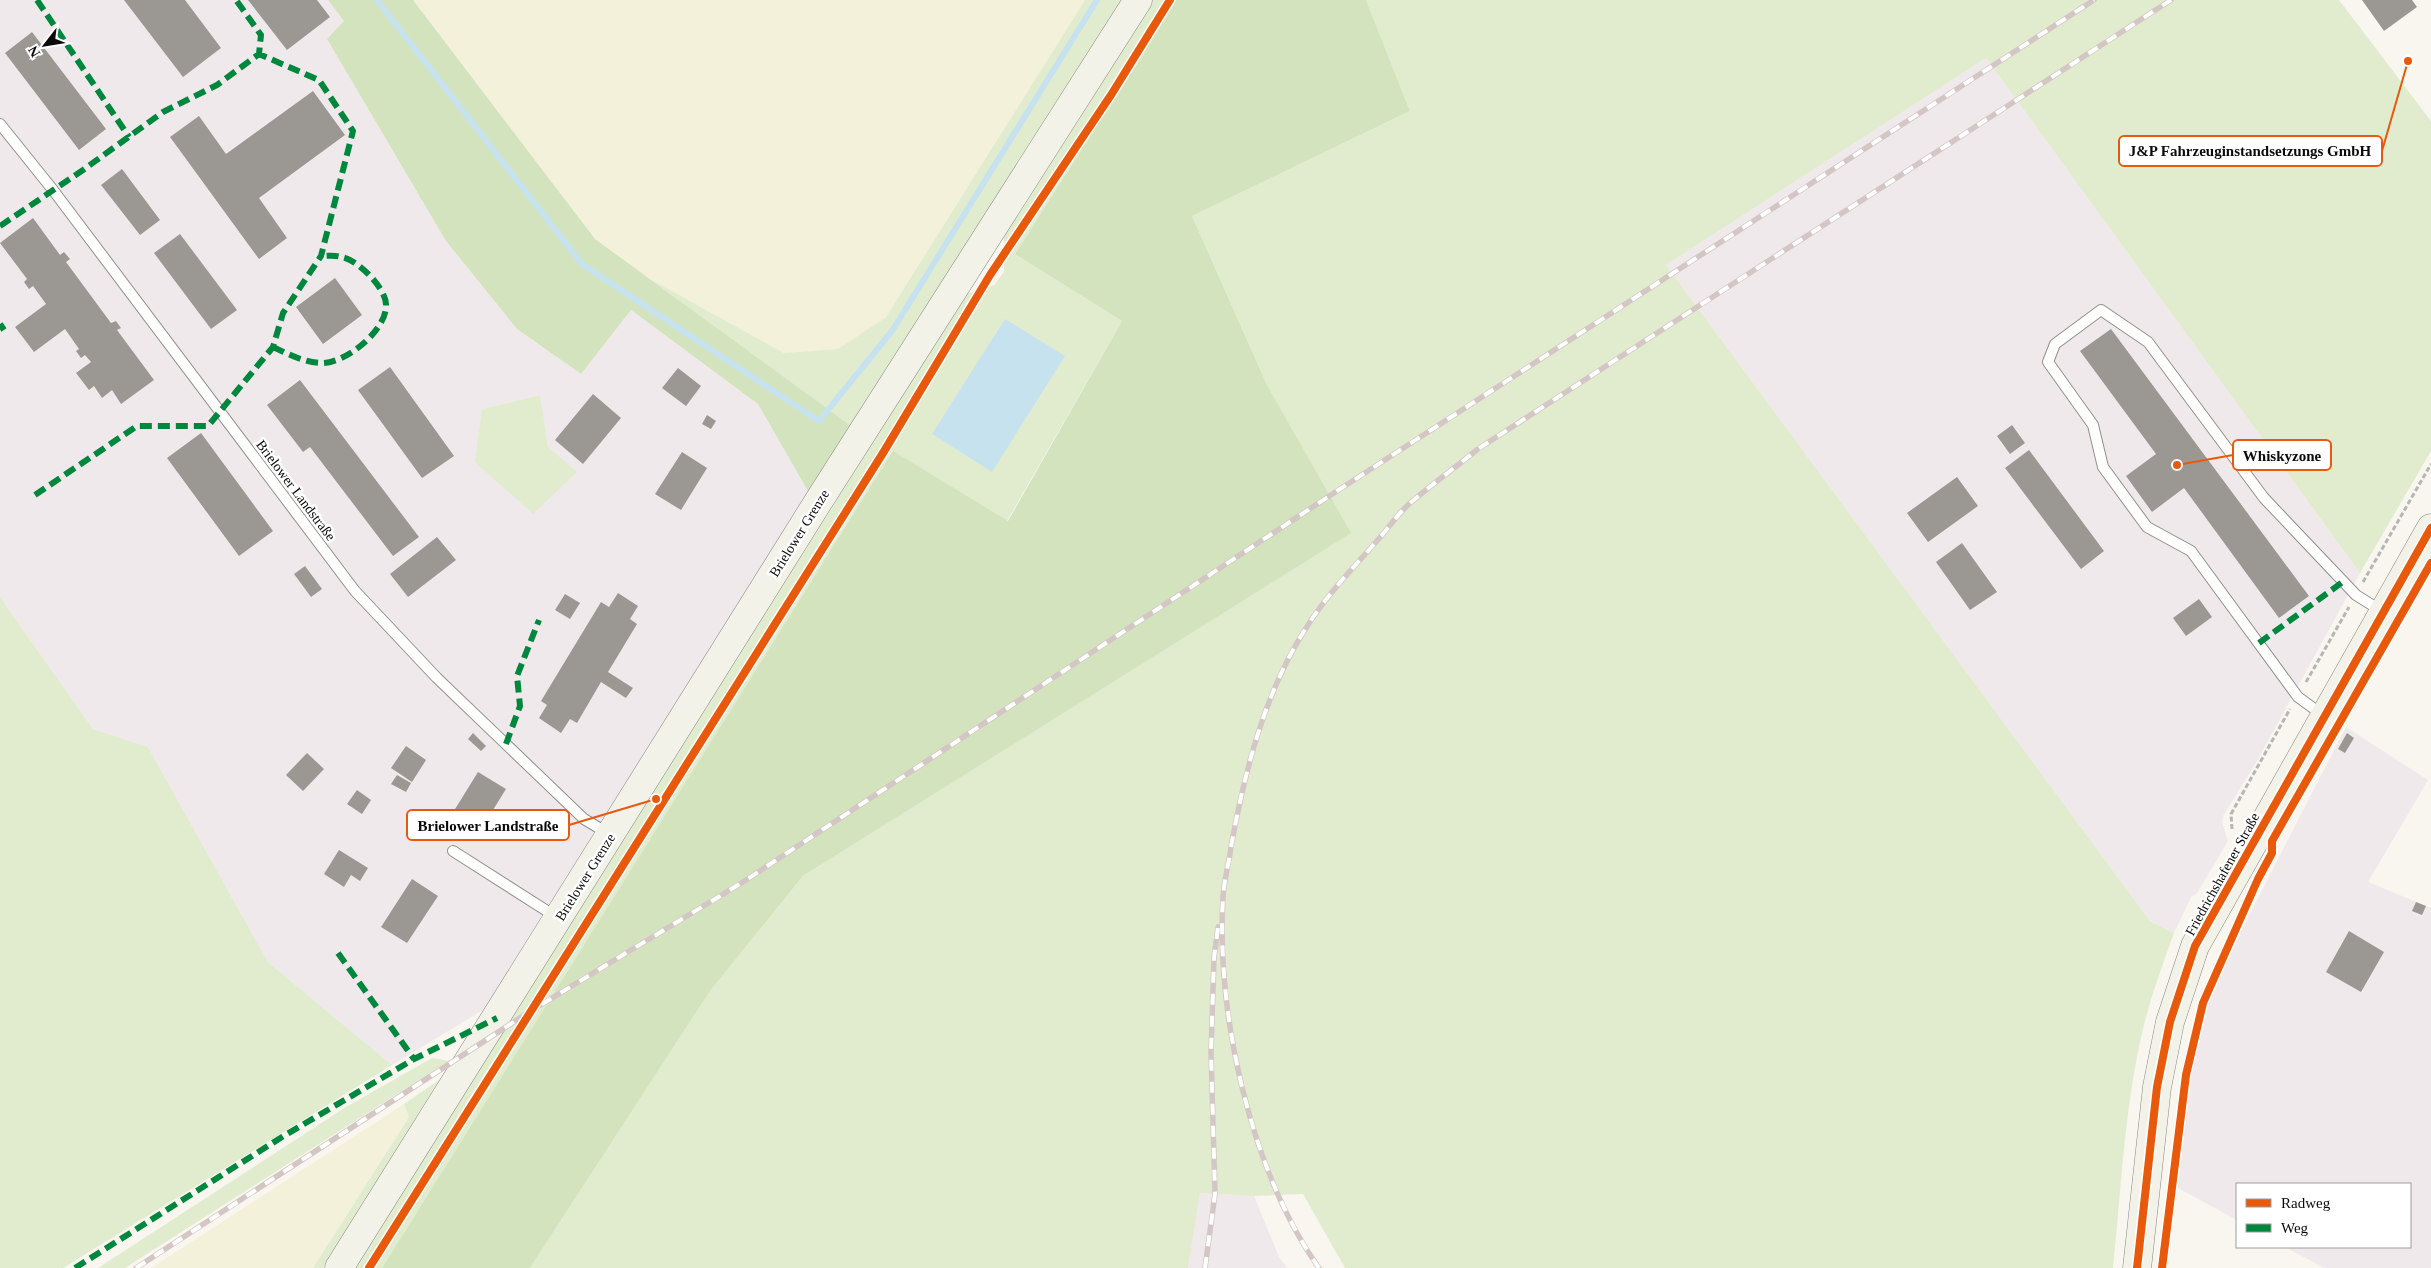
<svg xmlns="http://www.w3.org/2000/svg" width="2431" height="1268" font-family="'Times New Roman',serif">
<rect width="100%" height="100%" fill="#f8f6ee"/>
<!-- industrial -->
<path fill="#efe9eb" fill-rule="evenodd" d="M0,0H328L344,21L327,39L446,241L517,329L581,374L631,310L758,404L812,498L501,999L392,1065L268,962L148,747L93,729L0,597ZM539,395L548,447L482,409Z
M1986,58L2360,573L2257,761L2223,816L2222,822L2228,841L2197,893L2191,897L2174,933L2150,921L1666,265Z
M2346,727L2428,780L2368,882L2431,908V1268H2324L2285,1247H2410V1184H2237V1220L2178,1188L2190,1077L2206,1007L2225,962Z
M1199,1193L1254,1196L1279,1257L1287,1268H1188Z"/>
<!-- farmland -->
<path fill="#f4f1db" d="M413,0H1085L886,317L838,349L784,353L650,279L595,239Z
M404,1104L409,1117L313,1268H151Z"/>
<!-- green -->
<path fill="#e1eccf" d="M1085,0H1124L854,428L650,279L784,353L838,349L886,317Z
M1152,0H1176L1015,254L1122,321L1007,521L893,452L382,1268H355L966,294L994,285L1004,272V233Z
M1366,0H2339L2431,121V451L2360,573L1986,58L1666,265L2150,921L2174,933C2161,969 2148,1004 2140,1042C2124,1116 2121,1193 2113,1268H1345L1303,1194L1254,1196L1200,1193L1188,1268H530L710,991L803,876L1350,533L1267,385L1192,216L1410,111Z
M540,395L548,447L577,472L533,514L475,462L482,409Z
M0,597L93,729L148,747L268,962L392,1065L63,1268H0Z
M432,1058L449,1061L125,1268H98L346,1107Z
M439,1080L323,1268H313L409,1117L404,1104Z"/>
<!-- forest -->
<path fill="#d2e3be" d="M328,0H413L595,239L854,428L812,498L758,404L631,310L581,374L517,329L446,241L327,39L344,21Z
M1176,0H1366L1410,111L1192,216L1267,385L1351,533L803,876L710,991L530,1268H382L893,451L1008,521L1122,321L1015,254Z"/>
<!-- water -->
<path fill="#c7e2ef" d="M1005,319L1065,356L992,472L932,434Z"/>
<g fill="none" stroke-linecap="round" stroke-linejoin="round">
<!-- stream -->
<path stroke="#c7e2ef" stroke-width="6" d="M377,0L582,264L819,421L892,331L1097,0"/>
</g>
<!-- building -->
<path fill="#9b9894" d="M124,0H185L221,48L183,77Z
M248,0H317L330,17L287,50Z
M2362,0H2412L2417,7L2384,31Z
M32,32L106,129L79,150L5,53Z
M313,91L345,135L259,198L287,238L259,259L170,137L199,116L226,154Z
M122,169L160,220L140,235L101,185Z
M33,218L60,255L64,252L70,259L66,262L111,323L116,321L121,328L117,330L154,380L121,404L112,390L102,398L94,386L89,390L76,373L91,362L85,355L81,358L76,351L79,349L65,329L34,352L15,327L46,304L33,286L29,289L24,282L27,279L0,243Z
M180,234L237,310L211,329L154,253Z
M335,278L362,315L323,344L296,307Z
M2111,329L2309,596L2279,618L2184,488L2152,512L2126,476L2156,454L2080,351Z
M390,367L454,456L422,478L358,390Z
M678,368L701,386L686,406L662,388Z
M300,380L419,537L393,556L310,447L303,452L267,405Z
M593,394L621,418L583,464L555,440Z
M707,415L716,421L711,429L702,424Z
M2012,425L2025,443L2010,454L1997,436Z
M201,433L273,531L239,556L167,458Z
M2029,450L2104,551L2081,569L2005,468Z
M682,452L707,468L681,510L655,494Z
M1957,477L1978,506L1928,542L1907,513Z
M437,537L456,560L408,597L390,574Z
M1962,543L1997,592L1970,610L1936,562Z
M305,566L322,589L311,597L294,574Z
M618,593L638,606L630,619L637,624L608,672L633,688L626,698L601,682L577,723L570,719L561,733L539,718L547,705L541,701L601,602L609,607Z
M565,594L580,603L570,619L555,610Z
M2199,599L2212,617L2186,636L2173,618Z
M473,733L486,746L481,751L468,739Z
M2347,733L2354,738L2345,753L2338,749Z
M406,746L426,760L412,782L391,768Z
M307,753L324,769L303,791L286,775Z
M478,772L506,789L475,839L447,822Z
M397,775L411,783L406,792L391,784Z
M357,790L371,800L362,814L347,804Z
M339,850L368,868L360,881L351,875L344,887L324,874Z
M412,879L438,896L407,943L381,927Z
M2416,902L2426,906L2422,915L2412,911Z
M2349,931L2384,952L2361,992L2326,972Z"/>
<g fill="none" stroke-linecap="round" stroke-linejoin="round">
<!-- lane casing -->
<g stroke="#91908d" stroke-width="12">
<path id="lane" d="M0,124L53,190L355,591L437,678L584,819L609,834
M2324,716L2298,697L2191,551L2147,527L2103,467L2093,425L2048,362L2055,344L2101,310L2148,342L2264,498L2356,595L2383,612
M453,851L558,918"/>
</g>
<!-- secondary casing -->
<g stroke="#888783" stroke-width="29">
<path id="secondary" d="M339,1268L818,502L1138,0
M2137,1268L2157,1087L2170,1022L2195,946L2431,528"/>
</g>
<!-- path -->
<path stroke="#b7b6b5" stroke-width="3" stroke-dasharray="5 2.5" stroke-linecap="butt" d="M2363,582L2431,464
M2306,682L2349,607
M2232,829L2231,814L2290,709"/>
<!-- lane -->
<use href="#lane" stroke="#fefefc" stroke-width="10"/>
<!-- secondary -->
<use href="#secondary" stroke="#f3f2e8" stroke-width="28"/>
<!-- rail casing -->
<g stroke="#d4c6c5" stroke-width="5.5">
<path id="rail" d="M136,1268L529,1012L743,882L1337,491L2094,0
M1205,1268L1215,1194L1211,1052L1214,958L1218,927
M1319,1268C1251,1172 1216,1014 1223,897C1224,880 1229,863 1231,847C1245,770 1265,690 1308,625C1327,595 1352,569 1376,542C1387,530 1397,515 1409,504C1431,485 1456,467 1478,449L2171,0"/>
</g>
<!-- rail -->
<use href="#rail" stroke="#fff" stroke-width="4" stroke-dasharray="11" stroke-linecap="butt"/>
<!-- quiet -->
<path stroke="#00873e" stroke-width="6" stroke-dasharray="12 6" stroke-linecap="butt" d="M37,0L129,137
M0,226L83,170L163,112L217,85L259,54L261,35L236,0
M0,324L4,330
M273,347C288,354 303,362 320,363C344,365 388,330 386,304C385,287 357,259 341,257C335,255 328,256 321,256
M35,495L137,426H208L273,347L283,313L321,256L353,131L319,80L259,54
M2259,643L2344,581
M506,744L520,706L517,676L539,620
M338,953L414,1059
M75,1268L282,1137L414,1059L497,1018"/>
<!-- cycleway casing -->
<g stroke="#fff" stroke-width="11">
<path id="cycleway" d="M369,1268L883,453L990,275L1111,95L1170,0
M2137,1268L2157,1087L2170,1022L2195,946L2431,528
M2162,1268L2186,1075L2203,1003L2258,879L2272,853V841L2431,563"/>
</g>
<!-- cycleway -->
<use href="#cycleway" stroke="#e8590c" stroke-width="8"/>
</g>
<g text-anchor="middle" stroke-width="5" stroke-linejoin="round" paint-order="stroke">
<!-- street labels -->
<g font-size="14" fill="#0a0a0a" stroke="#fff">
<text transform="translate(296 490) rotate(53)" y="5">Brielower Landstraße</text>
<text transform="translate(799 533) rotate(-58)" y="5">Brielower Grenze</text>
<text transform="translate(2222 874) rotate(-61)" y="5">Friedrichshafener Straße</text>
<text transform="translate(585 877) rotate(-58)" y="5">Brielower Grenze</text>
</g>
</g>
<!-- callouts -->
<path fill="none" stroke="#e8590c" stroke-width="2" d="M2408 61L2382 151M2177 465L2233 455M656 799L569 825"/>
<g fill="#e8590c" stroke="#fff" stroke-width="2">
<circle cx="2408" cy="61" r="5"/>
<circle cx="2177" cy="465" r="5"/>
<circle cx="656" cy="799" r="5"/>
</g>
<g fill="#fff" stroke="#e8590c" stroke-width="2">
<rect x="2119" y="136" width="263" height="30" rx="5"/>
<rect x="2233" y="440" width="98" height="30" rx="5"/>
<rect x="407" y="810" width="162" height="30" rx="5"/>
</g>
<g font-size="15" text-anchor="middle" font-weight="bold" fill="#0a0a0a">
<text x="2250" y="156">J&amp;P Fahrzeuginstandsetzungs GmbH</text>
<text x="2282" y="461">Whiskyzone</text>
<text x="488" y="831">Brielower Landstraße</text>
</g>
<!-- legend -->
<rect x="2236" y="1183" width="175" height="65" fill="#ffffff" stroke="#9d9d9d"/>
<rect x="2246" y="1199" width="25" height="8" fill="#e8590c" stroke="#9d9d9d"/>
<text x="2281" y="1208" font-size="15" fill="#0a0a0a">Radweg</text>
<rect x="2246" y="1224" width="25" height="8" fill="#00873e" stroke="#9d9d9d"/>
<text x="2281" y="1233" font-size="15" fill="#0a0a0a">Weg</text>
<!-- north arrow -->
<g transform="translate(45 45) rotate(239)" stroke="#ffffff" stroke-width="4" paint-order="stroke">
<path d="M0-4L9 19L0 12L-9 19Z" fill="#0a0a0a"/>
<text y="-8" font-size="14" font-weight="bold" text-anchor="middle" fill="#0a0a0a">N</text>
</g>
</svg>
